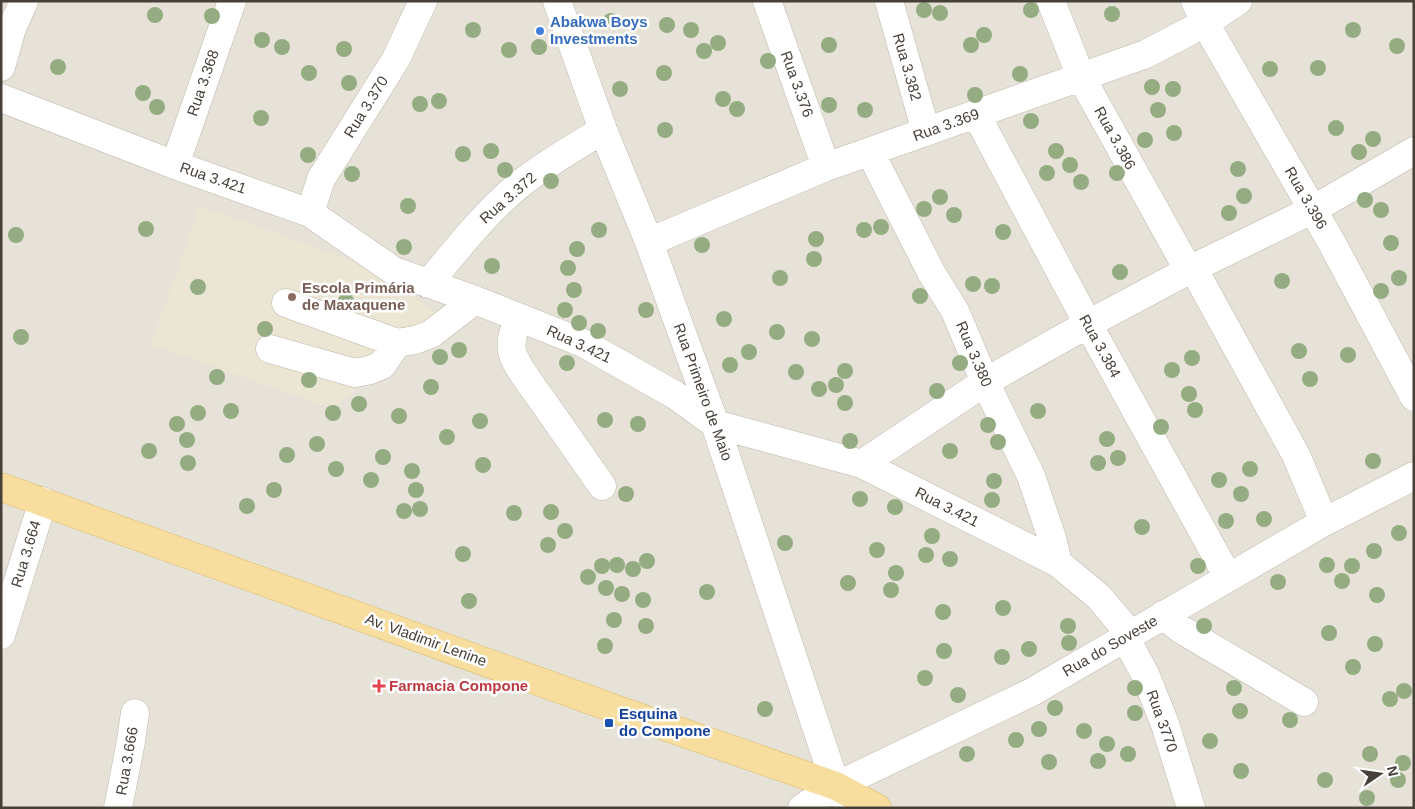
<svg xmlns="http://www.w3.org/2000/svg" width="1415" height="809" font-family="Arial,sans-serif">
<rect width="100%" height="100%" fill="#f3f0e9"/>
<!-- residential -->
<path fill="#e6e2d7" d="M1,1H1414V808H1Z"/>
<!-- education -->
<path fill="#ebe5d4" d="M200,206L390,274L443,321L332,408L151,345Z"/>
<g fill="none" stroke-linecap="round" stroke-linejoin="round">
<!-- minor casing -->
<g stroke="#beb8ac" stroke-width="29">
<path id="minor" d="M557,1L603,130L649,242L715,424L836,786L847,802
M767,1L826,167
M889,1L926,132
M1051,1L1081,77L1189,271
M1195,1L1205,23L1333,245L1414,397
M1,67L12,28L24,1
M1,98L175,165L310,213L394,271L475,300L583,343L675,395L715,424L862,464L1058,563L1099,597L1130,634
M976,114L1088,324L1228,577
M870,152L931,272L955,311L985,382L1031,476L1052,538L1058,563
M175,165L232,1
M310,213L321,179L396,59L423,1
M649,242L826,167L1146,54L1205,23L1238,1
M1193,268L1296,455L1324,522
M428,284C456,250 484,214 519,185C545,164 575,147 603,130
M286,303L397,343L415,340L431,334L475,300
M521,319C514,328 510,338 512,351C516,367 533,387 542,400C562,429 582,457 602,486
M270,349L355,373L370,370L382,365L397,343
M862,464L985,382L1088,324L1193,268L1312,210L1414,151
M1163,615L1182,630L1304,702
M1,635L43,501
M1125,637L1145,674L1165,724L1191,808
M118,808L131,741L135,713
M802,808L836,786L1032,692L1324,522L1414,476"/>
</g>
<!-- major casing -->
<g stroke="#dbbc6f" stroke-width="29">
<path id="major" d="M1,487L618,710L836,786L877,808"/>
</g>
<!-- minor -->
<use href="#minor" stroke="#fff" stroke-width="28"/>
<!-- major -->
<use href="#major" stroke="#f7de9e" stroke-width="28"/>
</g>
<!-- trees -->
<g fill="#95ac83">
<circle cx="924" cy="10" r="8"/>
<circle cx="1031" cy="10" r="8"/>
<circle cx="940" cy="13" r="8"/>
<circle cx="1112" cy="14" r="8"/>
<circle cx="155" cy="15" r="8"/>
<circle cx="212" cy="16" r="8"/>
<circle cx="611" cy="21" r="8"/>
<circle cx="667" cy="25" r="8"/>
<circle cx="473" cy="30" r="8"/>
<circle cx="691" cy="30" r="8"/>
<circle cx="1353" cy="30" r="8"/>
<circle cx="984" cy="35" r="8"/>
<circle cx="262" cy="40" r="8"/>
<circle cx="718" cy="43" r="8"/>
<circle cx="829" cy="45" r="8"/>
<circle cx="971" cy="45" r="8"/>
<circle cx="1397" cy="46" r="8"/>
<circle cx="282" cy="47" r="8"/>
<circle cx="539" cy="47" r="8"/>
<circle cx="344" cy="49" r="8"/>
<circle cx="509" cy="50" r="8"/>
<circle cx="704" cy="51" r="8"/>
<circle cx="768" cy="61" r="8"/>
<circle cx="58" cy="67" r="8"/>
<circle cx="1318" cy="68" r="8"/>
<circle cx="1270" cy="69" r="8"/>
<circle cx="309" cy="73" r="8"/>
<circle cx="664" cy="73" r="8"/>
<circle cx="1020" cy="74" r="8"/>
<circle cx="349" cy="83" r="8"/>
<circle cx="1152" cy="87" r="8"/>
<circle cx="620" cy="89" r="8"/>
<circle cx="1173" cy="89" r="8"/>
<circle cx="143" cy="93" r="8"/>
<circle cx="975" cy="95" r="8"/>
<circle cx="723" cy="99" r="8"/>
<circle cx="439" cy="101" r="8"/>
<circle cx="420" cy="104" r="8"/>
<circle cx="829" cy="105" r="8"/>
<circle cx="157" cy="107" r="8"/>
<circle cx="737" cy="109" r="8"/>
<circle cx="865" cy="110" r="8"/>
<circle cx="1158" cy="110" r="8"/>
<circle cx="261" cy="118" r="8"/>
<circle cx="1031" cy="121" r="8"/>
<circle cx="1336" cy="128" r="8"/>
<circle cx="665" cy="130" r="8"/>
<circle cx="1174" cy="133" r="8"/>
<circle cx="1373" cy="139" r="8"/>
<circle cx="1145" cy="140" r="8"/>
<circle cx="491" cy="151" r="8"/>
<circle cx="1056" cy="151" r="8"/>
<circle cx="1359" cy="152" r="8"/>
<circle cx="463" cy="154" r="8"/>
<circle cx="308" cy="155" r="8"/>
<circle cx="1070" cy="165" r="8"/>
<circle cx="1238" cy="169" r="8"/>
<circle cx="505" cy="170" r="8"/>
<circle cx="1047" cy="173" r="8"/>
<circle cx="1117" cy="173" r="8"/>
<circle cx="352" cy="174" r="8"/>
<circle cx="551" cy="181" r="8"/>
<circle cx="1081" cy="182" r="8"/>
<circle cx="1244" cy="196" r="8"/>
<circle cx="940" cy="197" r="8"/>
<circle cx="1365" cy="200" r="8"/>
<circle cx="408" cy="206" r="8"/>
<circle cx="924" cy="209" r="8"/>
<circle cx="1381" cy="210" r="8"/>
<circle cx="1229" cy="213" r="8"/>
<circle cx="954" cy="215" r="8"/>
<circle cx="881" cy="227" r="8"/>
<circle cx="146" cy="229" r="8"/>
<circle cx="599" cy="230" r="8"/>
<circle cx="864" cy="230" r="8"/>
<circle cx="1003" cy="232" r="8"/>
<circle cx="16" cy="235" r="8"/>
<circle cx="816" cy="239" r="8"/>
<circle cx="1391" cy="243" r="8"/>
<circle cx="702" cy="245" r="8"/>
<circle cx="404" cy="247" r="8"/>
<circle cx="577" cy="249" r="8"/>
<circle cx="814" cy="259" r="8"/>
<circle cx="492" cy="266" r="8"/>
<circle cx="568" cy="268" r="8"/>
<circle cx="1120" cy="272" r="8"/>
<circle cx="780" cy="278" r="8"/>
<circle cx="1399" cy="278" r="8"/>
<circle cx="1282" cy="281" r="8"/>
<circle cx="973" cy="284" r="8"/>
<circle cx="992" cy="286" r="8"/>
<circle cx="198" cy="287" r="8"/>
<circle cx="574" cy="290" r="8"/>
<circle cx="1381" cy="291" r="8"/>
<circle cx="920" cy="296" r="8"/>
<circle cx="346" cy="301" r="8"/>
<circle cx="565" cy="310" r="8"/>
<circle cx="646" cy="310" r="8"/>
<circle cx="724" cy="319" r="8"/>
<circle cx="579" cy="323" r="8"/>
<circle cx="265" cy="329" r="8"/>
<circle cx="598" cy="331" r="8"/>
<circle cx="777" cy="332" r="8"/>
<circle cx="21" cy="337" r="8"/>
<circle cx="812" cy="339" r="8"/>
<circle cx="459" cy="350" r="8"/>
<circle cx="1299" cy="351" r="8"/>
<circle cx="749" cy="352" r="8"/>
<circle cx="1348" cy="355" r="8"/>
<circle cx="440" cy="357" r="8"/>
<circle cx="1192" cy="358" r="8"/>
<circle cx="567" cy="363" r="8"/>
<circle cx="960" cy="363" r="8"/>
<circle cx="730" cy="365" r="8"/>
<circle cx="1172" cy="370" r="8"/>
<circle cx="845" cy="371" r="8"/>
<circle cx="796" cy="372" r="8"/>
<circle cx="217" cy="377" r="8"/>
<circle cx="1310" cy="379" r="8"/>
<circle cx="309" cy="380" r="8"/>
<circle cx="836" cy="385" r="8"/>
<circle cx="431" cy="387" r="8"/>
<circle cx="819" cy="389" r="8"/>
<circle cx="937" cy="391" r="8"/>
<circle cx="1189" cy="394" r="8"/>
<circle cx="845" cy="403" r="8"/>
<circle cx="359" cy="404" r="8"/>
<circle cx="1195" cy="410" r="8"/>
<circle cx="231" cy="411" r="8"/>
<circle cx="1038" cy="411" r="8"/>
<circle cx="198" cy="413" r="8"/>
<circle cx="333" cy="413" r="8"/>
<circle cx="399" cy="416" r="8"/>
<circle cx="605" cy="420" r="8"/>
<circle cx="480" cy="421" r="8"/>
<circle cx="177" cy="424" r="8"/>
<circle cx="638" cy="424" r="8"/>
<circle cx="988" cy="425" r="8"/>
<circle cx="1161" cy="427" r="8"/>
<circle cx="447" cy="437" r="8"/>
<circle cx="1107" cy="439" r="8"/>
<circle cx="187" cy="440" r="8"/>
<circle cx="850" cy="441" r="8"/>
<circle cx="998" cy="442" r="8"/>
<circle cx="317" cy="444" r="8"/>
<circle cx="149" cy="451" r="8"/>
<circle cx="950" cy="451" r="8"/>
<circle cx="287" cy="455" r="8"/>
<circle cx="383" cy="457" r="8"/>
<circle cx="1118" cy="458" r="8"/>
<circle cx="1373" cy="461" r="8"/>
<circle cx="188" cy="463" r="8"/>
<circle cx="1098" cy="463" r="8"/>
<circle cx="483" cy="465" r="8"/>
<circle cx="336" cy="469" r="8"/>
<circle cx="1250" cy="469" r="8"/>
<circle cx="412" cy="471" r="8"/>
<circle cx="371" cy="480" r="8"/>
<circle cx="1219" cy="480" r="8"/>
<circle cx="994" cy="481" r="8"/>
<circle cx="274" cy="490" r="8"/>
<circle cx="416" cy="490" r="8"/>
<circle cx="626" cy="494" r="8"/>
<circle cx="1241" cy="494" r="8"/>
<circle cx="860" cy="499" r="8"/>
<circle cx="992" cy="500" r="8"/>
<circle cx="247" cy="506" r="8"/>
<circle cx="895" cy="507" r="8"/>
<circle cx="420" cy="509" r="8"/>
<circle cx="404" cy="511" r="8"/>
<circle cx="551" cy="512" r="8"/>
<circle cx="514" cy="513" r="8"/>
<circle cx="1264" cy="519" r="8"/>
<circle cx="1226" cy="521" r="8"/>
<circle cx="1142" cy="527" r="8"/>
<circle cx="565" cy="531" r="8"/>
<circle cx="1399" cy="533" r="8"/>
<circle cx="932" cy="536" r="8"/>
<circle cx="785" cy="543" r="8"/>
<circle cx="548" cy="545" r="8"/>
<circle cx="877" cy="550" r="8"/>
<circle cx="1374" cy="551" r="8"/>
<circle cx="463" cy="554" r="8"/>
<circle cx="926" cy="555" r="8"/>
<circle cx="950" cy="559" r="8"/>
<circle cx="647" cy="561" r="8"/>
<circle cx="617" cy="565" r="8"/>
<circle cx="1327" cy="565" r="8"/>
<circle cx="602" cy="566" r="8"/>
<circle cx="1198" cy="566" r="8"/>
<circle cx="1352" cy="566" r="8"/>
<circle cx="633" cy="569" r="8"/>
<circle cx="896" cy="573" r="8"/>
<circle cx="588" cy="577" r="8"/>
<circle cx="1342" cy="581" r="8"/>
<circle cx="1278" cy="582" r="8"/>
<circle cx="848" cy="583" r="8"/>
<circle cx="606" cy="588" r="8"/>
<circle cx="891" cy="590" r="8"/>
<circle cx="707" cy="592" r="8"/>
<circle cx="622" cy="594" r="8"/>
<circle cx="1377" cy="595" r="8"/>
<circle cx="643" cy="600" r="8"/>
<circle cx="469" cy="601" r="8"/>
<circle cx="1003" cy="608" r="8"/>
<circle cx="943" cy="612" r="8"/>
<circle cx="614" cy="620" r="8"/>
<circle cx="646" cy="626" r="8"/>
<circle cx="1068" cy="626" r="8"/>
<circle cx="1204" cy="626" r="8"/>
<circle cx="1329" cy="633" r="8"/>
<circle cx="1069" cy="643" r="8"/>
<circle cx="1375" cy="644" r="8"/>
<circle cx="605" cy="646" r="8"/>
<circle cx="1029" cy="649" r="8"/>
<circle cx="944" cy="651" r="8"/>
<circle cx="1002" cy="657" r="8"/>
<circle cx="1353" cy="667" r="8"/>
<circle cx="925" cy="678" r="8"/>
<circle cx="1135" cy="688" r="8"/>
<circle cx="1234" cy="688" r="8"/>
<circle cx="1404" cy="691" r="8"/>
<circle cx="958" cy="695" r="8"/>
<circle cx="1390" cy="699" r="8"/>
<circle cx="1055" cy="708" r="8"/>
<circle cx="765" cy="709" r="8"/>
<circle cx="1240" cy="711" r="8"/>
<circle cx="1135" cy="713" r="8"/>
<circle cx="1290" cy="720" r="8"/>
<circle cx="1039" cy="729" r="8"/>
<circle cx="1084" cy="731" r="8"/>
<circle cx="1016" cy="740" r="8"/>
<circle cx="1210" cy="741" r="8"/>
<circle cx="1107" cy="744" r="8"/>
<circle cx="967" cy="754" r="8"/>
<circle cx="1128" cy="754" r="8"/>
<circle cx="1370" cy="754" r="8"/>
<circle cx="1098" cy="761" r="8"/>
<circle cx="1049" cy="762" r="8"/>
<circle cx="1403" cy="763" r="8"/>
<circle cx="1241" cy="771" r="8"/>
<circle cx="1325" cy="780" r="8"/>
<circle cx="1398" cy="780" r="8"/>
<circle cx="1367" cy="798" r="8"/>
</g>
<!-- markers -->
<circle fill="#3f7fe0" stroke="#fff" stroke-width="2" cx="540" cy="31" r="5"/>
<circle fill="#8d6e63" stroke="#fff" stroke-width="2" cx="292" cy="297" r="5"/>
<path fill="#e0444e" stroke="#fff" stroke-width="2" d="M376.5 678.5h5v5h5v5h-5v5h-5v-5h-5v-5h5z"/>
<rect fill="#1a4fb4" stroke="#fff" stroke-width="2" x="604" y="718" width="10" height="10" rx="2.5"/>
<g text-anchor="middle" stroke-width="5" stroke-linejoin="round" paint-order="stroke">
<!-- shop labels -->
<g font-size="15" font-weight="bold" fill="#366cbe" stroke="#fff" text-anchor="start">
<text x="550" y="27">Abakwa Boys<tspan x="550" dy="17">Investments</tspan></text>
</g>
<!-- street labels -->
<g font-size="15" fill="#464038" stroke="#fff">
<text transform="translate(907 67) rotate(74)" y="5">Rua 3.382</text>
<text transform="translate(203 83) rotate(-71)" y="5">Rua 3.368</text>
<text transform="translate(797 84) rotate(70)" y="5">Rua 3.376</text>
<text transform="translate(366 107) rotate(-58)" y="5">Rua 3.370</text>
<text transform="translate(946 125) rotate(-20)" y="5">Rua 3.369</text>
<text transform="translate(1115 138) rotate(61)" y="5">Rua 3.386</text>
<text transform="translate(213 178) rotate(19)" y="5">Rua 3.421</text>
<text transform="translate(508 198) rotate(-41)" y="5">Rua 3.372</text>
<text transform="translate(1306 198) rotate(60)" y="5">Rua 3.396</text>
<text transform="translate(579 344) rotate(25)" y="5">Rua 3.421</text>
<text transform="translate(1100 346) rotate(61)" y="5">Rua 3.384</text>
<text transform="translate(974 354) rotate(67)" y="5">Rua 3.380</text>
<text transform="translate(703 392) rotate(70)" y="5">Rua Primeiro de Maio</text>
<text transform="translate(947 507) rotate(27)" y="5">Rua 3.421</text>
<text transform="translate(26 554) rotate(-73)" y="5">Rua 3.664</text>
<text transform="translate(426 640) rotate(20)" y="5">Av. Vladimir Lenine</text>
<text transform="translate(1110 646) rotate(-30)" y="5">Rua do Soveste</text>
<text transform="translate(1162 721) rotate(70)" y="5">Rua 3770</text>
<text transform="translate(127 761) rotate(-80)" y="5">Rua 3.666</text>
</g>
<!-- education labels -->
<g font-size="15" font-weight="bold" fill="#785e54" stroke="#fff" text-anchor="start">
<text x="302" y="293">Escola Primária<tspan x="302" dy="17">de Maxaquene</tspan></text>
</g>
<!-- health labels -->
<g font-size="15" font-weight="bold" fill="#be3a42" stroke="#fff" text-anchor="start">
<text x="389" y="691">Farmacia Compone</text>
</g>
<!-- transit labels -->
<g font-size="15" font-weight="bold" fill="#164399" stroke="#fff" text-anchor="start">
<text x="619" y="719">Esquina<tspan x="619" dy="17">do Compone</tspan></text>
</g>
</g>
<!-- border -->
<rect width="1415" height="809" fill="none" stroke="#464038" stroke-width="5"/>
<!-- north arrow -->
<g transform="translate(1380 774) rotate(77)" stroke="#ffffff" stroke-width="4" paint-order="stroke">
<path d="M0-4L9 19L0 12L-9 19Z" fill="#464038"/>
<text y="-8" font-size="14" font-weight="bold" text-anchor="middle" fill="#464038">N</text>
</g>
</svg>
